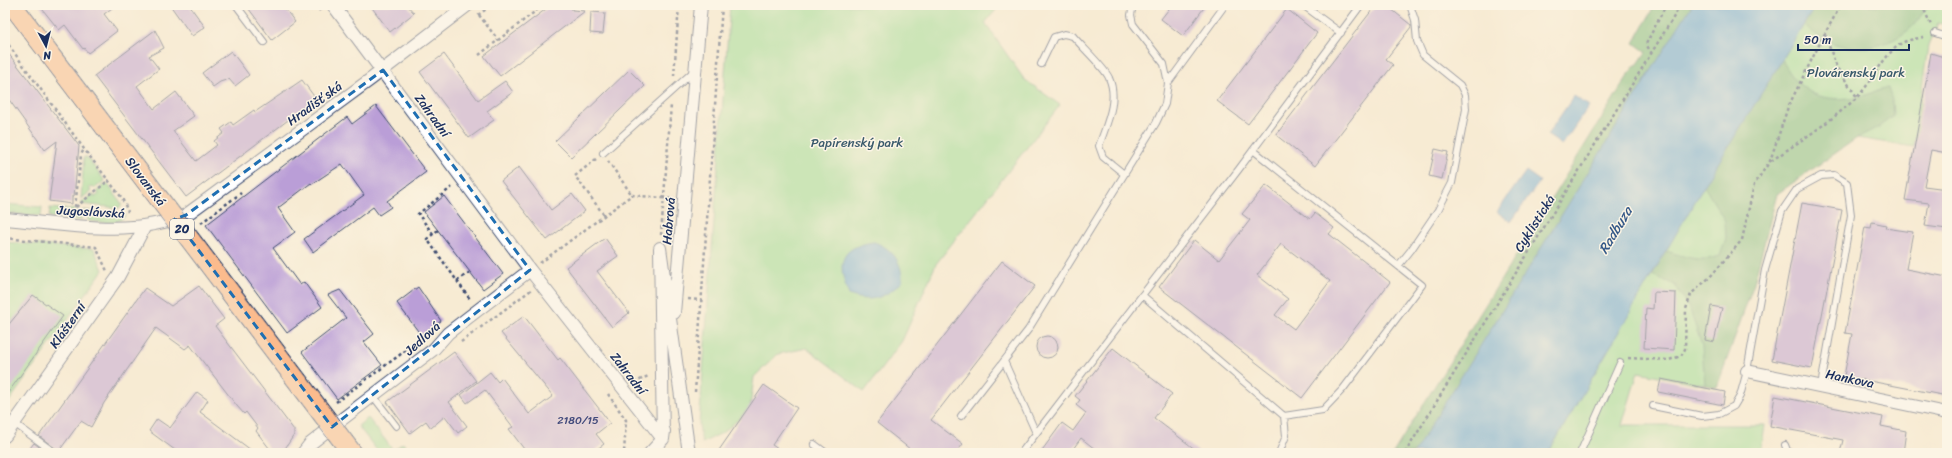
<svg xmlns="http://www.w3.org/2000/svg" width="1952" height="458" font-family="Sriracha,sans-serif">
<rect width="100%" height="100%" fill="#fcf5e5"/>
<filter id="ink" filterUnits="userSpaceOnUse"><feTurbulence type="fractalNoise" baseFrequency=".025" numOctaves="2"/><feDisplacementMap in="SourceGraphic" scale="8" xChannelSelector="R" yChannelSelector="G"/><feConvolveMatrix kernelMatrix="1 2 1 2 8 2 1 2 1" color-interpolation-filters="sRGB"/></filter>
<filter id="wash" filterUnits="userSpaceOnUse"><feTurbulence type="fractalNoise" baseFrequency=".012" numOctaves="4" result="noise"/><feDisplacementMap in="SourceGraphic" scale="16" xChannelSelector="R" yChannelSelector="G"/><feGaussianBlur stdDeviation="0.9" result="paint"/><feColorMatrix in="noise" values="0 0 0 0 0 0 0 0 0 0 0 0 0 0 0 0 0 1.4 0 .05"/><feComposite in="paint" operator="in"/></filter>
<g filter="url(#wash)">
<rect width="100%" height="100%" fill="#f7ebd3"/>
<!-- green -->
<path fill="#98dd96" stroke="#5a867a" d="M730,5H1000L985,23L1024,79L1060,105L936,264L902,341L864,392L807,348L778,354L754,377L750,407L738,420L722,433L702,443L699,425Z
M1816,5H1947V25L1938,23L1928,46L1914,147L1857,138L1777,194L1753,286L1717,387L1638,372L1622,425H1765L1761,453H1548L1704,186Z
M84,157H87L105,181L95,188L93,186L89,188L91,191L81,199Z
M107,183L122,204L119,208L80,204L93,194L95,197L99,194L97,191Z
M5,204L42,207L41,216L5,213Z
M50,208L77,210L82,220L49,217Z
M83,210L126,215C117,227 102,222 89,221Z
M5,242L94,249L103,270L5,407Z
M368,418L393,450L403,443L411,453H379L358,426Z"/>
<!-- forest -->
<path fill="#7abc7f" stroke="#4a766e" d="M1655,5H1692L1414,453H1393L1634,66L1638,64L1646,52L1634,43Z
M1816,5H1929C1922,13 1916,25 1907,31C1877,55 1830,53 1804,24Z
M1782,60C1801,95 1823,104 1862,96C1872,94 1878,88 1888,88L1892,100L1893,116L1880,126L1857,138L1777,194L1753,286L1717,387L1705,385L1702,346L1690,310L1675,285L1652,275L1666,251C1687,257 1699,263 1720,256L1726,238L1725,221L1704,186Z"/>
<!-- water -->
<path fill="#61a5d6" stroke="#3e6a9a" d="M1692,5H1816L1704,186L1548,453H1414Z
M1574,96L1589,106L1562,145L1547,135Z
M1526,171L1540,181L1511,222L1497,212Z
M874,242C892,248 903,263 902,282C885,297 872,304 849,295C837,265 838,247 874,242Z"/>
<g id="blocks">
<!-- building -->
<path fill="#ba9ed7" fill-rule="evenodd" d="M39,5H116L104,14L117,31L88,53L84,48L83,49L65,25L59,30Z
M170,5H189L205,27L192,36Z
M246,5H282L295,22L272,40Z
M370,5H407L414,13L390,32Z
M547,5H572V10L585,11L500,76L484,56L546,9Z
M1172,5H1206L1183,36L1161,19Z
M1376,5H1386L1411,25V27L1386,59L1393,65L1315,166L1276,135Z
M1287,9L1317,33L1248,124L1217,101Z
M591,12L605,13L603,34L590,33Z
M155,30L164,48L149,56L159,69L137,86L154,109L176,92L194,116L173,131L196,161L217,145L214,141L224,133L221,129L231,122L233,125L254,110L255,112L302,80L316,99L186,197L94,76Z
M5,49L79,146L74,196H72V204L49,201L57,141L45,150L5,94Z
M231,51L249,75L235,86L229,79L220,82L213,87L202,73Z
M1931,53L1947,58V153L1931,150L1924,186L1947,189V229L1925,226L1929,203L1905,200Z
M444,54L478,100L505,81L513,92L487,111L494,120L469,138L420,72Z
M629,70L645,86L571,157L555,141Z
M376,106L426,172L387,201L391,207L379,215L373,207L313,252L304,239L364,195L342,164L312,184L311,183L278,208L295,232L273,248L300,285L304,282L322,307L287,333L206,225L347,117L352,124Z
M1435,149L1448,152L1442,179L1429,176Z
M519,167L551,210L572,194L585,211L547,240L501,181Z
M1266,185L1310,219L1315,213L1334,228L1329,234L1390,282L1302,398L1159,287L1194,240L1219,260L1250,220L1242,214ZM1281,244L1330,281L1294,329L1275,315L1288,299L1257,275Z
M444,196L503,274L483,289L424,212Z
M1802,203L1842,210L1812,368L1772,360Z
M1872,222L1886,225L1885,228L1913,232L1906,269L1947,277V396L1844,376L1852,334L1845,333L1865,227L1871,228Z
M605,238L618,256L597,271L629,313L612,327L566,267Z
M1002,261L1035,286L931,420L963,444L956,453H915L877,423Z
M199,286L224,319L215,326L294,430V435L282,453H273L256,431L258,428L246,412L244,414L237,406L190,345L185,349L156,328L104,403L91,427L81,421L59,451L39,436L145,288L171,306Z
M418,287L441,321L421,335L397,303Z
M340,290L374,334L364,342L382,365L337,399L302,352L346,318L328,295Z
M1654,292L1676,293L1674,350L1644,348L1646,308L1653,309Z
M33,295L63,316L5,397V329Z
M1711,306L1722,308L1714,342L1705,340Z
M524,316L558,360L560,358L610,423L596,434L604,444L592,453H527L509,429L513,427L485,390L467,403L461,395L490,372L498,382L502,378L529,414L553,396L501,333Z
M1036 347a11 11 0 1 1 22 0a11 11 0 1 1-22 0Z
M1113,348L1172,394L1154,418L1200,453H1100L1081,438L1070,453H1040L1062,423L1073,431L1086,413L1076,405L1080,400L1075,396Z
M454,352L476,381L449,402L467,426L458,433L445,416L431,428L426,421L410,433L387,402Z
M1661,379L1725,392L1723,405L1658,392Z
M764,385L797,408L772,445L784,453H717Z
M197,392L208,400L200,412L255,453H179L149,431L157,419L170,428Z
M1775,396L1883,417L1881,426L1906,431L1903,453H1840L1843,440L1770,426Z
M34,443L47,453H26Z"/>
</g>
</g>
<g filter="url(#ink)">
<use href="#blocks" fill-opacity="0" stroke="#3c4b70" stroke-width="1"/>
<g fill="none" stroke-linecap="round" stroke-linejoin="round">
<!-- service casing -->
<g stroke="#3c4b70" stroke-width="8">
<path id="service" d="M236,5L264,42
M1303,5L1341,33
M1935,33L1947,37
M1041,64L1054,37L1064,34L1073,36C1080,45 1106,69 1109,78C1119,100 1106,125 1099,146L1103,157L1124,174
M1168,83L1225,5
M1253,150L1422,285L1343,389L1323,410L1284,416L1286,436L1279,453
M603,153L694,71
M1398,266L1411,250L1438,210L1452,183L1466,109L1465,95L1460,85L1423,55L1417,41L1415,20L1410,5
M1142,295L1284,416
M1004,361L1036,433
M373,396L396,426
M1653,406L1702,416L1719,414L1734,406L1740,396L1747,371L1765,270L1782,211L1797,189L1821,176L1834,175L1847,183L1851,215L1821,386
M961,416L1028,330L1156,123L1165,104L1168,83L1164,64L1133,24L1131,15L1133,5
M14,423L55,453
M814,444L826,453
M1785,445L1788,453
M1021,453L1239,169L1361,5
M1580,453L1620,363"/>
</g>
<!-- minor casing -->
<g stroke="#3c4b70" stroke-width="14">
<path id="minor" d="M333,5L530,270L663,439L660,248L689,453
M5,219C64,224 129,238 186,215L371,79L468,5
M674,313L701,5
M1747,371L1947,413
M5,436L118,277L145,226
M303,453L310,444L324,433L434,349L448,333L530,270
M650,453L663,439L664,431"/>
</g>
<!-- primary casing -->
<g stroke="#3c4b70" stroke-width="20">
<path id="primary" d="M12,5L352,453"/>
</g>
<!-- path -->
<path stroke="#3c4b70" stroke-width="2.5" stroke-dasharray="3 3" stroke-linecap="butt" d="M316,5L320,11
M1922,5L1931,25
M478,15L492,5
M479,15L498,40
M1825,35L1837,68L1857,97
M5,40L84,149L122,198L128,212
M1652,54L1646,44L1666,5
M479,55L537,10L538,5
M674,76L679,5
M596,159L575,176L604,215
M608,161L632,195
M1771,161C1800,141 1829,123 1855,99C1873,83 1881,56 1902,43C1909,39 1918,39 1926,36
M75,207L81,155L84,149
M76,207L109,180
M201,223L241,193
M438,230L427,239L470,299
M433,234L418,214L452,187
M661,235L671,105
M5,238L96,247L107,271
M540,263L632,195L672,199
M457,281L470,272
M688,299L701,300
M461,342L531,290
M1628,358L1669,360L1681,356L1685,349L1686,309L1691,294L1710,277L1742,240L1754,185L1770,161L1788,107L1824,35L1841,5
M634,383L650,375
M695,392L722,5
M608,394L626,420L624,453
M336,402L428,334
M1405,453L1681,5"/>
<!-- service -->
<use href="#service" stroke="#fff" stroke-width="6"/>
<!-- minor -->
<use href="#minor" stroke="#fff" stroke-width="12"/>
<!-- primary -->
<use href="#primary" stroke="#fbbb8d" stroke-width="19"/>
<!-- tram -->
<path stroke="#1b2f5e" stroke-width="1" d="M25,5L365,453
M5,12L339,453"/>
</g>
</g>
<!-- marked area -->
<path d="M0 0H1952V458H0ZM383,70L530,270L332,427L175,219L186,215Z" fill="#f7ebd3" fill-opacity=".55" fill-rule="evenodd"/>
<path fill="none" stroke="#1f6fb2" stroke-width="3" stroke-dasharray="8 5" stroke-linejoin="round" d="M383,70L530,270L332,427L175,219L186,215Z"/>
<g text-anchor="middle" stroke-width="3" stroke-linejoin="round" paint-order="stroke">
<!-- number labels -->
<g font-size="11" fill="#434b7c">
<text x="578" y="424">2180/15</text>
</g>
<!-- shield labels -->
<rect fill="#fcf5e5" stroke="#5e6a86" stroke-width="1" x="170" y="219" width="24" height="20" rx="3"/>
<g font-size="12" font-weight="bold" fill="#1b2f5e">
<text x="182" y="233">20</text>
</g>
<!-- park labels -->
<g font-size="13" fill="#3a5a6c" stroke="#fcf5e5">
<text x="1856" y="77">Plovárenský park</text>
<text x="857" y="147">Papírenský park</text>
</g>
<!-- street labels -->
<g font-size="13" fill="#1b2f5e" stroke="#fcf5e5">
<text transform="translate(314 103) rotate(-36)" y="5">Hradišťská</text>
<text transform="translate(433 115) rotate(54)" y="5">Zahradní</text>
<text transform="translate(146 181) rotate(53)" y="5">Slovanská</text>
<text transform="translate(91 211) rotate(3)" y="5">Jugoslávská</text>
<text transform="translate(668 221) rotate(-85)" y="5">Habrová</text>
<text transform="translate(1534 223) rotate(-58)" y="5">Cyklistická</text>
<text transform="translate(67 325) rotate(-55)" y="5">Klášterní</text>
<text transform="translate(422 338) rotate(-42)" y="5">Jedlová</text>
<text transform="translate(629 373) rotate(52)" y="5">Zahradní</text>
<text transform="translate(1850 378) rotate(12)" y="5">Hankova</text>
</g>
<!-- water labels -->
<g font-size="14" font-style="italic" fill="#345888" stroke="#fcf5e5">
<text transform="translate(1615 230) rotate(-59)" y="5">Radbuza</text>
</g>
</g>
<!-- margin -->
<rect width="1952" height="458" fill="none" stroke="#fcf5e5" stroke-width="20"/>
<!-- north arrow -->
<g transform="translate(46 46) rotate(173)" stroke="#fcf5e5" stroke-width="3" paint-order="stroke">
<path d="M0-3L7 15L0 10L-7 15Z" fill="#1b2f5e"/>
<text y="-6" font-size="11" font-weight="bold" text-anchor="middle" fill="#1b2f5e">N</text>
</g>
<!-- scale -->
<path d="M1798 44v6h111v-6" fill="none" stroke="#1b2f5e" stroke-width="2"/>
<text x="1804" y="44" font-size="12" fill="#1b2f5e" stroke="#fcf5e5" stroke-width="3" paint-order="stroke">50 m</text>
</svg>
